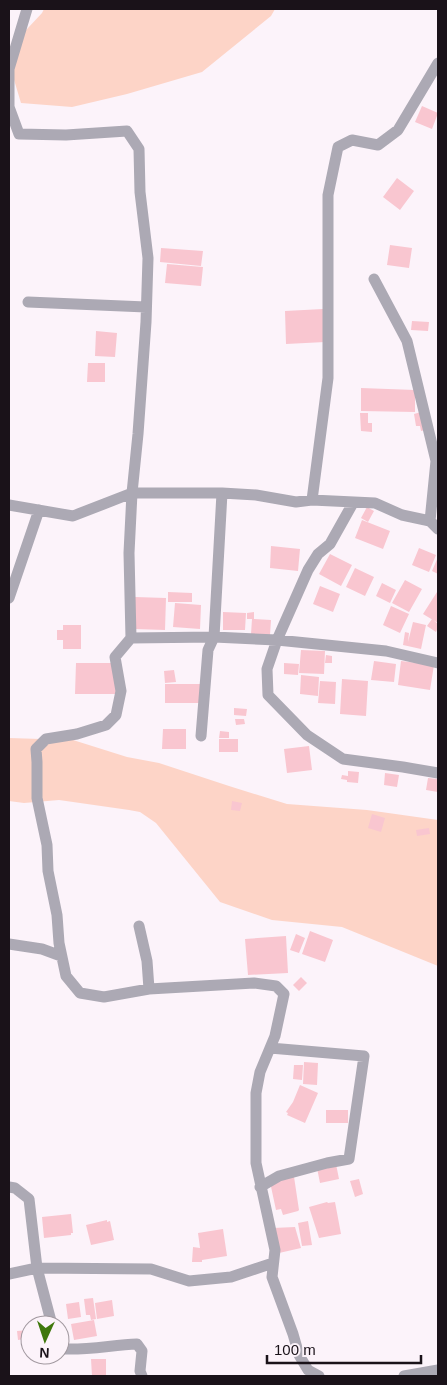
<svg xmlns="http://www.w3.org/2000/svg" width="447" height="1385" font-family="Arial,sans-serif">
<rect width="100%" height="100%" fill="#fcf3fa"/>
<!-- green -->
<path fill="#fdd4c7" d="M44,9H275L271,16L202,72L127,94L72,107L21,103L12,73L13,44L42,13Z
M9,738L73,740L127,757L159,763L229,786L287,804L367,810L438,820V966L342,927L272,920L220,902L156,823L140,812L129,810L59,800L24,803L9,801Z"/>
<!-- building -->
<path fill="#f9c6d0" d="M422,106L438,113L432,129L415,122Z
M397,178L414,191L400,210L383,197Z
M390,245L412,248L409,268L387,265Z
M161,248L203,251L201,266L160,262Z
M167,264L203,267L201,286L165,283Z
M323,309L325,342L286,344L285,311Z
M412,321L429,322L428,331L411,330Z
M96,331L117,333L115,357L95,356Z
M88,363H105V382H87Z
M361,388L415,390V412L361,411Z
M421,412L426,430L421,431L420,426H416L414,414Z
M360,413H368V423H372V432L361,431Z
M367,507L374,511L368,522L361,518Z
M362,520L390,531L383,549L355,538Z
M271,546L300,549L298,571L270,568Z
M419,548L436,555L429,572L412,565Z
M330,554L352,565L341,586L319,574Z
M438,557V574L432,571Z
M355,568L374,577L365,596L346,587Z
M405,580L422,589L409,612L392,603Z
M382,583L396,590L390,603L376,596Z
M320,586L340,594L333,612L313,604Z
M168,592L192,593V602H168Z
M437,592L438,593V623L423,614Z
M135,597L166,598L165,630L134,629Z
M175,603L201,605L200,629L173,627Z
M391,606L409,614L400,633L383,625Z
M223,612L246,613L245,630H223Z
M254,612V619L271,620L270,635L251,634L252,619H247V613Z
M432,619L438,624V627L436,632L427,626Z
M413,622L426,625L421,649L403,645L405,632L409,633L408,642Z
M63,625H81V649H63V640H57V630H63Z
M301,650L325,651L324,674L299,673Z
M326,655L332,656V663H325Z
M374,661L396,664L394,682L371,680Z
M401,661L434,665L430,690L398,685Z
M76,663H116V694H75Z
M284,663L299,664L298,675L284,674Z
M174,670L176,682L165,683L164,671Z
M301,675L319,677L318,696L300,694Z
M342,679L368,681L366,716L340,714Z
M320,681L336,682L335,704L318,703Z
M165,684H200V703H165Z
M234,708L247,709L246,716L234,715Z
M235,719H244L245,724L236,725Z
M163,729H186V749H162Z
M220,731L229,732V738H219Z
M219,739H238V752H219Z
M309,746L312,770L287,773L284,749Z
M348,771L359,772L358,783L347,782V780L341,779L342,775L348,776Z
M385,773L399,775L397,787L384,785Z
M428,778L438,779V792L426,790Z
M232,801L242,803L240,811L231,810Z
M372,814L385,818L381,832L368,828Z
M429,828L430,834L417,836L416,830Z
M310,931L333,940L325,962L302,954Z
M296,934L305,938L299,953L290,950Z
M286,936L288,973L248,975L245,939Z
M301,977L307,983L299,991L293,985Z
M304,1062L318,1063L317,1085L303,1084Z
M294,1065H303L302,1080L293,1079Z
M300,1085L318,1093L305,1123L287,1115L288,1113L286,1112L293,1102Z
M326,1110H348V1123H326Z
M336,1164L339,1179L320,1183L317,1168Z
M293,1170L299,1210L298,1211L283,1215L281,1209L276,1210L270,1182Z
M359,1179L363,1194L355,1197L350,1181Z
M327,1202L328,1203L335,1202L341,1234L319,1238L309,1207Z
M71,1214L73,1233H71V1235L44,1238L42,1217Z
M107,1220V1222L110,1221L114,1240L91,1245L86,1225Z
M308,1221L312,1245L302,1246L298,1223Z
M295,1227L301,1248L279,1253L273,1228Z
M223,1229L227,1256L202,1260V1262H192L193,1247L200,1248L198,1233Z
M93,1298L96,1319L91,1320L90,1315H86L84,1299Z
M112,1300L114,1316L97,1319L95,1303Z
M79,1302L81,1317L68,1319L66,1304Z
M94,1320L97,1336L74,1340L71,1324Z
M30,1330V1338L18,1340L17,1331Z
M91,1359H106V1376H92Z"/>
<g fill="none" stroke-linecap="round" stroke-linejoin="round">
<!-- street -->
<path stroke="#aca9b4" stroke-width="11" d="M27,9L9,69V107L19,134L66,135L127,131L139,149L140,192L148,258L146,322L138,434L132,493L129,553L131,638L115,657L121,691L116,715L106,725L77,734L46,739L36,749L37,762V798L47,845L48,871L57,915L59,943L66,976L80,993L104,997L149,989L254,983L276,986L284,994L275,1036L260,1072L256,1093V1163L275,1250L272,1277L293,1334L299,1355L308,1370L319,1376
M374,279L407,341L436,461L430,521
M28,302L146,307
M312,500L328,378V195L338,147L352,140L378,145L398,130L438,63
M353,503L330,544L318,554L308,570L277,640L267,669L268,695L307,735L343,759L403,767L438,773
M9,505L73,516L132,493H222L256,495L296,502L312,500L375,503L402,515L430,521L438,529
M9,598L39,510
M131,638L214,637L277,640L386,651L438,663
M201,736L208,650L214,637L222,493
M139,926L147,961L149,989
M9,944L42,949L61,956
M9,1187L15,1188L29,1199L37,1268L52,1325
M260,1187L279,1176L327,1163L349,1159L364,1056L270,1048
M9,1274L37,1268L151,1269L189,1281L231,1277L273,1263
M60,1342L65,1349C89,1350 113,1345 137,1344L142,1351L140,1371L142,1376
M404,1376L438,1370"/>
</g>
<!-- border -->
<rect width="447" height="1385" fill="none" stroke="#1a1219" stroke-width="20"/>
<!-- north arrow -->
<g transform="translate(45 1340) rotate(183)"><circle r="24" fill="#fcf3fa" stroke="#a299a0"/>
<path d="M0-4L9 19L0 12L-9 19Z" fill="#3f780c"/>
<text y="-8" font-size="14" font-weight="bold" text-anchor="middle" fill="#1a1219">N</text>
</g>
<!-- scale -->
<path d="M267 1355v8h154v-8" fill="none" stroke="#1a1219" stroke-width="2.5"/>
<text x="274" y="1355" font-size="15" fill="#1a1219" stroke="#fcf3fa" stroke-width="4" paint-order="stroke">100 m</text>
</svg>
